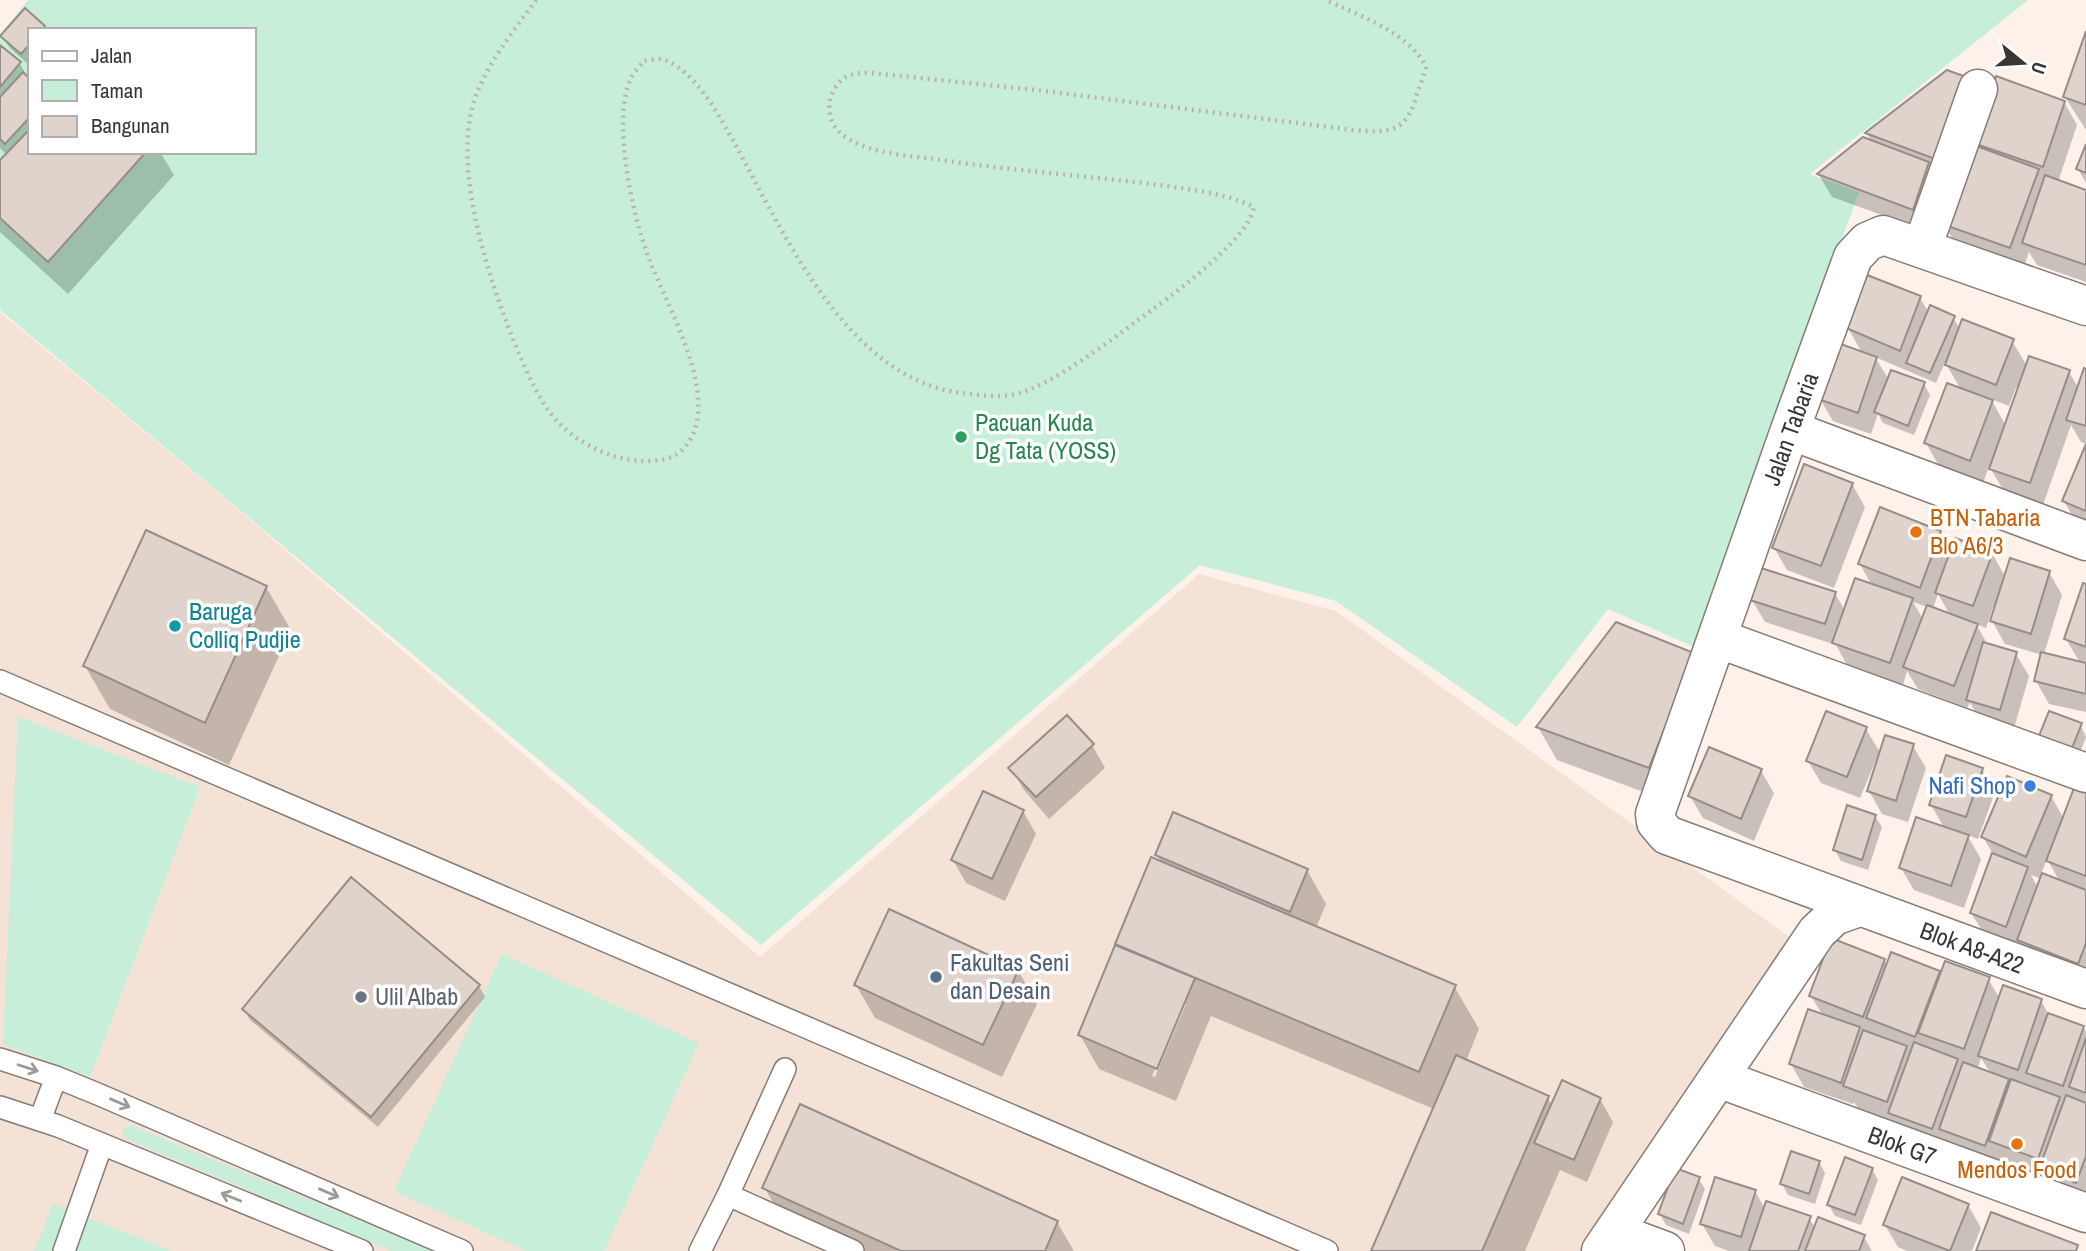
<svg xmlns="http://www.w3.org/2000/svg" width="2086" height="1251" font-family="'Archivo Narrow',sans-serif">
<rect width="100%" height="100%" fill="#fdf1ea"/>
<!-- built -->
<path fill="#f4e2d7" d="M0,312L228,501L760,957L1199,574L1336,611L1792,939L1583,1251H0Z"/>
<!-- green -->
<path fill="#c6eed8" fill-rule="evenodd" d="M28,0H2028L1810,174L1859,192L1694,647L1608,609L1517,727L1336,601L1200,565L761,945L0,310V35ZM30,30H254V152H30Z
M18,717L200,787L90,1077L3,1044Z
M502,954L699,1043L604,1251H526L394,1191Z
M128,1126H132L433,1251H392L127,1139L122,1133L124,1128Z
M53,1204L172,1251H34Z"/>
<!-- shadow -->
<path fill="#0003" fill-rule="evenodd" d="M25,10L46,30H30V70V66L9,47L3,36Z
M2086,37V130L2065,97Z
M0,47L20,64L26,74L25,76L30,81V152H160L174,175L68,294L0,232V162L7,155L0,148Z
M1947,72L1926,231L1832,197L1819,175L1872,142L1867,134Z
M2064,102L2077,125L2058,182L2086,191V282L2037,265L2029,252L2023,270L1957,246L1944,224L1974,143Z
M2086,148V183L2078,169Z
M1920,298L1929,313L1953,317L1960,329L2012,341L2027,366L2069,372L2079,389L2086,371V444L2081,442L2071,425L2043,505L2004,491L1989,466L1983,483L1939,466L1926,443L1961,390L1945,362L1936,383L1875,357L1889,380L1924,384L1930,395L1914,435L1883,423L1878,414L1871,434L1833,421L1820,399L1862,353L1848,328ZM2016,387L2019,388L2006,426L1991,399L2009,406Z
M2086,449V527L2077,524L2064,501Z
M1852,484L1865,507L1834,588L1787,570L1774,548Z
M1940,532L1952,552L1992,553L2006,578L2049,572L2062,595L2044,654L2080,663L2066,639L2086,586V712L2049,704L2036,681L2042,655L2005,644L1992,621L1996,608L1993,607L1986,628L1976,624L1988,645L2016,654L2029,676L2013,732L1981,722L1970,702L1967,708L1918,689L1907,671L1903,685L1847,665L1836,645L1765,622L1752,600L1835,593L1845,611L1872,586L1860,564ZM1938,594L1950,615L1933,609ZM1913,602L1927,607L1923,619Z
M266,587L291,630L229,765L110,709L85,666Z
M1693,655L1668,801L1557,760L1538,727Z
M2080,724L2086,737L2078,758L2047,747Z
M1866,729L1881,754L1913,746L1926,768L1908,822L1882,814L1869,791L1878,761L1876,760L1860,798L1821,783L1808,761Z
M1092,745L1105,768L1049,819L1024,790L1011,768Z
M1982,769L1995,792L1978,839L1967,835L1981,859L1964,908L1914,890L1901,868L1945,829L1931,805Z
M1761,771L1774,793L1754,841L1703,818L1690,796Z
M2086,794V983L2032,962L2021,943L2019,948L1985,935L1971,913L1993,854L1983,837L2051,796L2064,819ZM2047,859L2060,882L2041,874ZM2031,875L2042,879L2038,888Z
M1023,811L1036,834L1005,901L966,883L953,860Z
M1875,816L1882,827L1868,870L1841,861L1835,850Z
M1157,855L1307,870L1326,904L1316,928L1454,986L1479,1029L1466,1061L1548,1098L1552,1106L1600,1099L1613,1122L1587,1182L1560,1170L1525,1251H1373L1434,1109L1211,1016L1176,1101L1099,1069L1080,1035L1120,949L1117,944L1162,863ZM1182,1004H1186L1155,1077L1152,1076Z
M1892,954L1942,973L1988,979L2000,999L2041,1001L2049,1015L2083,1027L2086,1032V1203L2004,1163L2001,1157L1997,1167L1954,1151L1948,1141L1945,1151L1903,1135L1896,1122L1858,1108L1854,1102L1853,1104L1804,1087L1791,1064L1823,1016L1811,996L1884,960L1887,966ZM1981,1058L1991,1074L1978,1068Z
M1018,970L1037,1004L1002,1077L875,1018L856,985Z
M479,986L485,997L378,1127L250,1020L244,1009Z
M1819,1162L1825,1173L1815,1204L1788,1195L1782,1184Z
M1872,1169L1878,1180L1861,1225L1835,1216L1829,1205Z
M1698,1178L1705,1189L1689,1234L1666,1225L1660,1214Z
M764,1187L1057,1222L1074,1251H834L789,1230Z
M1755,1191L1765,1209L1809,1218L1816,1229L1864,1237L1872,1251H1729L1715,1246L1702,1224Z
M1968,1205L1981,1228L1972,1251H1907L1898,1247L1885,1225Z"/>
<!-- building -->
<path fill="#dfd3cc" stroke="#978d87" stroke-width="2" d="M25,8L45,26L42,30H30V44L21,54L0,36Z
M2086,31V105L2063,97Z
M0,45L21,62L0,87Z
M1947,70L1969,78L1938,160L1865,133Z
M23,72L30,79V117L5,144L0,139V97Z
M1996,76L2065,101L2043,167L1973,143Z
M30,129V152H146L48,262L0,218V160Z
M1863,137L1929,162L1913,210L1817,174Z
M1971,144L2039,169L2010,248L1942,224Z
M2086,144V173L2076,169Z
M2045,175L2086,190V265L2022,243Z
M1867,275L1921,296L1900,351L1846,328Z
M1930,305L1955,316L1930,373L1906,363Z
M1962,319L2014,339L1996,385L1945,365Z
M1838,343L1877,357L1858,413L1818,399Z
M2029,356L2070,370L2030,483L1989,469Z
M2084,368L2086,369V426L2066,420Z
M1891,370L1925,382L1908,426L1874,412Z
M1947,383L1993,400L1970,461L1924,443Z
M2086,444V511L2062,501Z
M1804,464L1853,483L1821,566L1772,548Z
M1880,507L1941,531L1920,588L1858,564Z
M146,530L267,586L205,723L83,666Z
M1955,538L1993,552L1973,606L1935,593Z
M2010,558L2050,571L2031,634L1990,621Z
M1761,568L1836,592L1825,624L1750,600Z
M1855,578L1913,598L1890,663L1832,643Z
M2083,583L2086,584V647L2064,639Z
M1927,605L1978,624L1954,686L1903,667Z
M1616,622L1694,653L1649,768L1536,727Z
M1983,642L2017,652L2000,710L1966,700Z
M2041,652L2086,663V694L2034,681Z
M1826,711L1867,727L1847,777L1806,761Z
M2049,711L2082,723L2072,748L2039,736Z
M1067,715L1094,744L1036,797L1008,768Z
M1885,735L1914,744L1896,801L1867,791Z
M1709,747L1762,769L1741,819L1688,796Z
M1946,755L1983,768L1966,817L1929,805Z
M2007,776L2052,795L2026,857L1981,837Z
M2074,788L2086,792V876L2046,861Z
M983,791L1024,810L992,879L951,860Z
M1847,805L1876,815L1862,860L1833,850Z
M1173,812L1308,869L1290,912L1155,855Z
M1916,817L1969,835L1951,886L1899,868Z
M1992,853L2028,867L2006,927L1970,913Z
M1151,857L1456,985L1419,1072L1115,944Z
M2042,873L2086,890V943L2078,964L2017,940Z
M351,877L480,985L371,1117L242,1009Z
M889,909L1019,969L983,1045L854,985Z
M1831,938L1885,959L1863,1017L1809,996Z
M1115,945L1195,978L1157,1069L1078,1035Z
M1891,952L1940,971L1915,1037L1866,1018Z
M1945,961L1990,977L1964,1049L1918,1033Z
M2003,985L2042,999L2018,1070L1978,1056Z
M1808,1009L1860,1027L1841,1083L1789,1064Z
M2048,1013L2084,1026L2063,1086L2026,1073Z
M1863,1030L1907,1046L1887,1102L1843,1086Z
M2086,1038V1093L2069,1087Z
M1914,1042L1958,1059L1932,1129L1888,1113Z
M1456,1055L1549,1096L1482,1251H1371Z
M1963,1062L2009,1079L1985,1146L1939,1129Z
M2011,1079L2060,1097L2038,1159L1989,1141Z
M1562,1080L1601,1098L1574,1160L1534,1143Z
M2066,1095L2086,1103V1156L2076,1183L2039,1169Z
M800,1104L1058,1221L1045,1251H901L762,1188Z
M1791,1151L1820,1161L1809,1194L1780,1184Z
M1845,1157L1873,1168L1855,1215L1827,1205Z
M1675,1168L1700,1177L1683,1224L1658,1214Z
M1715,1177L1756,1190L1741,1237L1700,1224Z
M1902,1177L1969,1204L1950,1251L1883,1225Z
M1766,1201L1811,1216L1798,1251H1749Z
M1991,1212L2078,1245L2076,1251H1976Z
M1818,1217L1865,1235L1859,1251H1805Z"/>
<g fill="none" stroke-linecap="round" stroke-linejoin="round">
<!-- service casing -->
<g stroke="#867c75" stroke-width="24">
<path id="service" d="M0,681L1327,1251
M0,1059L56,1077L100,1095L462,1251
M0,1107L58,1126L362,1251
M40,1120L56,1077
M728,1195L785,1069
M64,1251L102,1144
M700,1251L728,1195L853,1251"/>
</g>
<!-- minor casing -->
<g stroke="#867c75" stroke-width="41">
<path id="minor" d="M1922,248L1978,89
M2086,306L1883,235L1867,242L1853,257L1790,430L1655,814L1656,822L1667,835L2086,989
M1790,430L2086,541
M1717,638L2086,773
M1718,1078L2086,1213
M1614,1232L1665,1251
M1601,1251L1817,932L1834,916L1859,907"/>
</g>
<!-- path -->
<path stroke="#bbb2ac" stroke-width="4.5" stroke-dasharray="2 5" stroke-linecap="butt" d="M536,0C515,29 490,60 477,93C452,154 481,251 502,310C513,340 530,384 548,410C568,439 608,460 643,461C656,461 673,460 682,450C727,406 667,307 649,259C633,217 611,119 631,78C634,72 640,66 644,61C650,60 659,58 665,60C696,72 720,117 735,144C784,233 848,381 963,393C980,395 998,398 1016,394C1050,386 1109,342 1138,320C1167,299 1248,241 1254,207C1223,192 1185,189 1151,184C1079,175 1006,170 934,159C906,155 872,154 847,138C829,127 824,106 835,88C844,73 856,73 872,73L1036,90L1353,130C1391,133 1406,133 1417,94C1420,85 1424,76 1426,67C1411,34 1357,14 1325,0"/>
<!-- service -->
<use href="#service" stroke="#fff" stroke-width="21"/>
<!-- minor -->
<use href="#minor" stroke="#fff" stroke-width="38"/>
</g>
<!-- one-way arrows -->
<defs><path id="oneway-shaft" d="M-6 0H5M1.5-3L5.5 0L1.5 3" fill="none" stroke-width="1.6" stroke-linecap="round" stroke-linejoin="round" transform="scale(1.75)"/></defs>
<g stroke="#9c9a99">
<use href="#oneway-shaft" transform="translate(28 1068) rotate(18)"/>
<use href="#oneway-shaft" transform="translate(120 1103) rotate(23)"/>
<use href="#oneway-shaft" transform="translate(329 1193) rotate(23)"/>
<use href="#oneway-shaft" transform="translate(231 1197) rotate(-158)"/>
</g>
<!-- markers -->
<circle fill="#2e9e5b" stroke="#fff" stroke-width="2.5" cx="961" cy="437" r="7"/>
<g fill="#e8710a" stroke="#fff" stroke-width="2.5">
<circle cx="1916" cy="532" r="7"/>
<circle cx="2017" cy="1144" r="7"/>
</g>
<circle fill="#0f9aa8" stroke="#fff" stroke-width="2.5" cx="175" cy="626" r="7"/>
<circle fill="#3f7fe0" stroke="#fff" stroke-width="2.5" cx="2030" cy="786" r="7"/>
<circle fill="#5c6f8a" stroke="#fff" stroke-width="2.5" cx="936" cy="977" r="7"/>
<circle fill="#6b7280" stroke="#fff" stroke-width="2.5" cx="361" cy="997" r="7"/>
<g text-anchor="middle" stroke-width="7" stroke-linejoin="round" paint-order="stroke">
<!-- leisure labels -->
<g font-size="24" fill="#27864d" stroke="#fff" text-anchor="start">
<text x="975" y="431">Pacuan Kuda<tspan x="975" dy="28">Dg Tata (YOSS)</tspan></text>
</g>
<!-- street labels -->
<g font-size="24" fill="#3a3633" stroke="#fff">
<text transform="translate(1791 429) rotate(-70)" y="8">Jalan Tabaria</text>
<text transform="translate(1972 948) rotate(20)" y="8">Blok A8-A22</text>
<text transform="translate(1902 1146) rotate(20)" y="8">Blok G7</text>
</g>
<!-- food labels -->
<g font-size="24" fill="#c56008" stroke="#fff" text-anchor="start">
<text x="1930" y="526">BTN Tabaria<tspan x="1930" dy="28">Blo A6/3</tspan></text>
<text x="2017" y="1178" text-anchor="middle">Mendos Food</text>
</g>
<!-- culture labels -->
<g font-size="24" fill="#0d838f" stroke="#fff" text-anchor="start">
<text x="189" y="620">Baruga<tspan x="189" dy="28">Colliq Pudjie</tspan></text>
</g>
<!-- shop labels -->
<g font-size="24" fill="#366cbe" stroke="#fff" text-anchor="end">
<text x="2016" y="794">Nafi Shop</text>
</g>
<!-- service labels -->
<g font-size="24" fill="#4e5e75" stroke="#fff" text-anchor="start">
<text x="950" y="971">Fakultas Seni<tspan x="950" dy="28">dan Desain</tspan></text>
</g>
<!-- worship labels -->
<g font-size="24" fill="#5b616d" stroke="#fff" text-anchor="start">
<text x="375" y="1005">Ulil Albab</text>
</g>
</g>
<!-- legend -->
<rect x="28" y="28" width="228" height="126" fill="#ffffff" stroke="#b0afad" stroke-width="2"/>
<rect x="42" y="51" width="35" height="10" fill="#ffffff" stroke="#b0afad" stroke-width="2"/>
<text x="91" y="63" font-size="21" fill="#3a3633">Jalan</text>
<rect x="42" y="80" width="35" height="21" fill="#c6eed8" stroke="#b0afad" stroke-width="2"/>
<text x="91" y="98" font-size="21" fill="#3a3633">Taman</text>
<rect x="42" y="116" width="35" height="21" fill="#dfd3cc" stroke="#b0afad" stroke-width="2"/>
<text x="91" y="133" font-size="21" fill="#3a3633">Bangunan</text>
<!-- north arrow -->
<g transform="translate(2023 63) rotate(108)" stroke="#ffffff" stroke-width="5" paint-order="stroke">
<path d="M0-5L12 26L0 18L-12 26Z" fill="#3a3633"/>
<text y="-10" font-size="19" font-weight="bold" text-anchor="middle" fill="#3a3633">U</text>
</g>
</svg>
